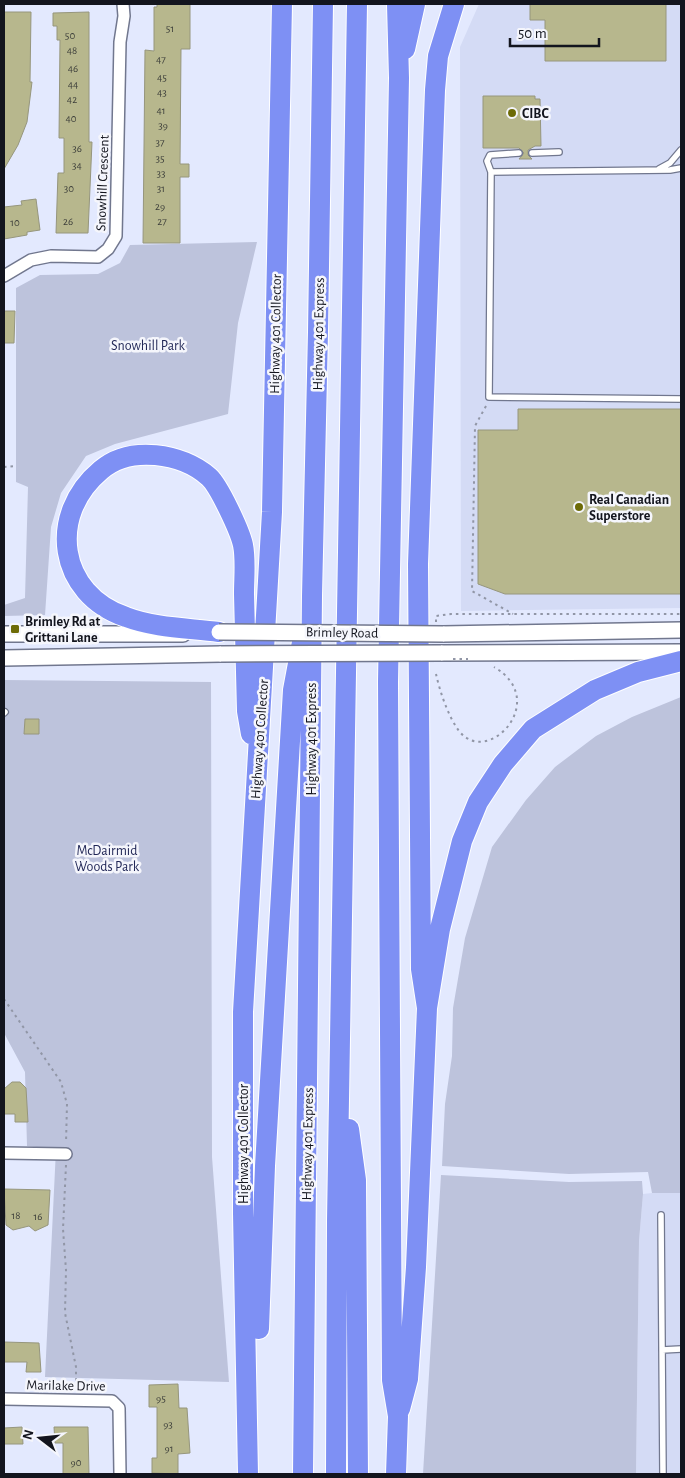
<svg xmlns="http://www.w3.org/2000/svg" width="685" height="1478" font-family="'Alegreya Sans',sans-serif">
<rect width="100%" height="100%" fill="#e3e9fe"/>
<!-- built -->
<path fill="#d4dbf5" d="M479,4H681V608L461,611L460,47Z
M652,1193H681V1474H636L639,1241L643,1194Z"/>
<!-- green -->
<path fill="#bdc3dc" d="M257,242L238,323L228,414L115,444L86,456L61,493L51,527L45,615L4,616V605L25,598L28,487L16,482V288L40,275L98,274L120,263L130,245Z
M4,680L211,682L212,1157L229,1382L45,1377L56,1149L27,1146L25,1072L4,1033Z
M681,697V1193H652L648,1172L569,1174L442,1166L445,1104L452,1056L453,1008L465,938L492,847L526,800L555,767L596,736L632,717Z
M441,1175L569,1182L642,1181L643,1194L639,1241L636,1474H423Z"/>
<!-- building -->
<path fill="#b7b78d" stroke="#96967d" d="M157,4H190V49H181L180,164H189V177H180V243H143L145,50L154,51V7H157Z
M530,4H666V61H545V20H530Z
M4,12H31L30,82H32L27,122L18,145L4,169Z
M89,12V142H92L88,233H56L58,173H64V138H59L60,40H57V26H53V13Z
M483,96H535V99H540L541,146H535L528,150V155L532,159H519L524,153L519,148H483Z
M36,199L40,230L27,232V235L4,239V207L22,205L21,201Z
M4,311H15L14,343H4Z
M518,409H681V594H505L478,584V430H518Z
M25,719H39V734H24Z
M12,1082H20L26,1088L28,1122H15V1114H4V1089Z
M4,1189L50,1190L48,1225L35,1231L29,1226L13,1230L6,1225Z
M4,1342L39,1343L41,1372H26L27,1362H4Z
M178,1384L179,1408H187L190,1453L178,1454V1474L152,1473V1458H157V1407H149V1385Z
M22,1427L23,1444H4V1428Z
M54,1427H88L89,1474H63V1443H55Z"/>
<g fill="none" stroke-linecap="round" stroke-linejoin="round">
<!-- service casing -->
<g stroke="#71778e" stroke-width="8">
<path id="service" d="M532,153L559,152
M681,168L670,170L491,172L489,397L681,399
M659,169L670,163L681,150
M491,172L487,161L490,155L519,153
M4,713L5,712
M661,1215L663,1474
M662,1350L681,1349"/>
</g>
<!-- minor casing -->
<g stroke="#71778e" stroke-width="14">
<path id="minor" d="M4,276L31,260L51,256L98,257L108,249L116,236L120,42L124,16L123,4
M4,1153L66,1154
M4,1399L112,1401L119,1408L120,1474"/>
</g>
<!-- secondary casing -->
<g stroke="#71778e" stroke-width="18">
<path id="secondary" d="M4,634H183
M443,634L681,630
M441,653L681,652
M4,658L221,654"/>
</g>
<!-- motorway casing -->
<g stroke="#fff" stroke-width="22">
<path id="motorway" d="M405,49L415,4
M219,632C188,628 155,628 126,617C58,594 47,515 101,470C130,445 182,453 209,477C219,486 240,531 243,545C246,560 244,578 244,594C245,633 246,672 247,711L251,734
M427,1008L421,969L418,564L435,90L438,56L454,4
M349,1129L356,1180L358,1474
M259,1329L265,1166L293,690L302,642
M400,1409L408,1379L416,1267L427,1008L440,929L462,841L478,802L503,764L533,729L595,690L638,672L681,661
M248,1474L243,1213V1012L272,512L282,4
M303,1474L312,596L318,332L323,4
M336,1474L337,1221L357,4
M396,1474L398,1416L392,1380L388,682L399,78L397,4"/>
</g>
<!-- path -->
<path stroke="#9196a6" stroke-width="2" stroke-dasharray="2.5 4" stroke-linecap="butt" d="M486,406L475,426L472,591L513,614
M4,467L16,466
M436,622V616L451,614H681
M436,674C440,692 448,716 459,731C488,768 551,700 494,667
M4,999L61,1082L67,1104L66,1143
M66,1165L63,1229L66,1270L65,1313L76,1367V1389"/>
<!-- service -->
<use href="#service" stroke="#fff" stroke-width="5.5"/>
<!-- minor -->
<use href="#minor" stroke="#fff" stroke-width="11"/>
<!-- secondary -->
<use href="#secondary" stroke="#fff" stroke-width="15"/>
<!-- motorway -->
<use href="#motorway" stroke="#7e90f4" stroke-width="20"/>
<!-- secondary-bridge casing -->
<g stroke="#71778e" stroke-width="18" stroke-linecap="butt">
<path id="secondary-bridge" d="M219,632L443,634
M221,654L441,653"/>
</g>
<!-- path-bridge -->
<path stroke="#9196a6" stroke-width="2" stroke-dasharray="2.5 4" stroke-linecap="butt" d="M453,659H468"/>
<!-- secondary-bridge -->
<use href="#secondary-bridge" stroke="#fff" stroke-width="15"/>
</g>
<!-- markers -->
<g fill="#6d6b07" stroke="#f5f6fc" stroke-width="2">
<circle cx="512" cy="113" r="5"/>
<circle cx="579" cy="507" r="5"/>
<rect x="10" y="624" width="10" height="10" rx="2.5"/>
</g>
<g text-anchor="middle" stroke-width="5" stroke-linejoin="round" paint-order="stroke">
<!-- number labels -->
<g font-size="11" fill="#3c3e3a">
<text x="170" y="32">51</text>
<text x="70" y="39">50</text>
<text x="72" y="54">48</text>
<text x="161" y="63">47</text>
<text x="73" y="72">46</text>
<text x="162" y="81">45</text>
<text x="73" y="88">44</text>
<text x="162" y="96">43</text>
<text x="72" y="103">42</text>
<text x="161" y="114">41</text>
<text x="71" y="122">40</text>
<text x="163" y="129">39</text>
<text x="160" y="146">37</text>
<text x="77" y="152">36</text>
<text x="160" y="162">35</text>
<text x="77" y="169">34</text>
<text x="161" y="177">33</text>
<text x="69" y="192">30</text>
<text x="161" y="192">31</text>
<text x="160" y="210">29</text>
<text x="68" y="225">26</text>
<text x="162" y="225">27</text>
<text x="15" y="226">10</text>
<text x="16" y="1219">18</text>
<text x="38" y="1220">16</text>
<text x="161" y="1402">95</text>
<text x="168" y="1428">93</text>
<text x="169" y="1452">91</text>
<text x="76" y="1466">90</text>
</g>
<!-- poi labels -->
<g font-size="14" font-weight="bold" fill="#13151e" stroke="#f5f6fc" text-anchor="start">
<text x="522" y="118">CIBC</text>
<text x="589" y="504">Real Canadian<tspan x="589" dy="16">Superstore</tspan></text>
<text x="25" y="626">Brimley Rd at<tspan x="25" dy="16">Grittani Lane</tspan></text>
</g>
<!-- street labels -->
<g font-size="14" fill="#13151e" stroke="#f5f6fc">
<text transform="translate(102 183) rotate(-88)" y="5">Snowhill Crescent</text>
<text transform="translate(275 334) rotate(-89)" y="5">Highway 401 Collector</text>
<text transform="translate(318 334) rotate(-89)" y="5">Highway 401 Express</text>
<text transform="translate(342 632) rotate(1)" y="5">Brimley Road</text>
<text transform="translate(259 739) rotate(-86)" y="5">Highway 401 Collector</text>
<text transform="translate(311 739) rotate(-90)" y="5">Highway 401 Express</text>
<text transform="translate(243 1144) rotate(-90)" y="5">Highway 401 Collector</text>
<text transform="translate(307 1144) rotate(-89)" y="5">Highway 401 Express</text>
<text transform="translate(66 1385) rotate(1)" y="5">Marilake Drive</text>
</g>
<!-- park labels -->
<g font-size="14" fill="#1f2555" stroke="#f5f6fc">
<text x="148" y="350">Snowhill Park</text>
<text x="107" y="855">McDairmid<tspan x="107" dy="16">Woods Park</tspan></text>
</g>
</g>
<!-- border -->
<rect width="685" height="1478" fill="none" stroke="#13151e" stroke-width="10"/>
<!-- north arrow -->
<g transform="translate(40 1438) rotate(286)" stroke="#f5f6fc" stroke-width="4" paint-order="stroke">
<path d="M0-4L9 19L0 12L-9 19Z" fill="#13151e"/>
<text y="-8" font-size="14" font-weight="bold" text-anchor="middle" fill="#13151e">N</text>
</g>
<!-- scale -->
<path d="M510 38v8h89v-8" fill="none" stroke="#13151e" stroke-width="2.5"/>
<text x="518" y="38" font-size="15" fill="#13151e" stroke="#f5f6fc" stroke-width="4" paint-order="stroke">50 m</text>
</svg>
